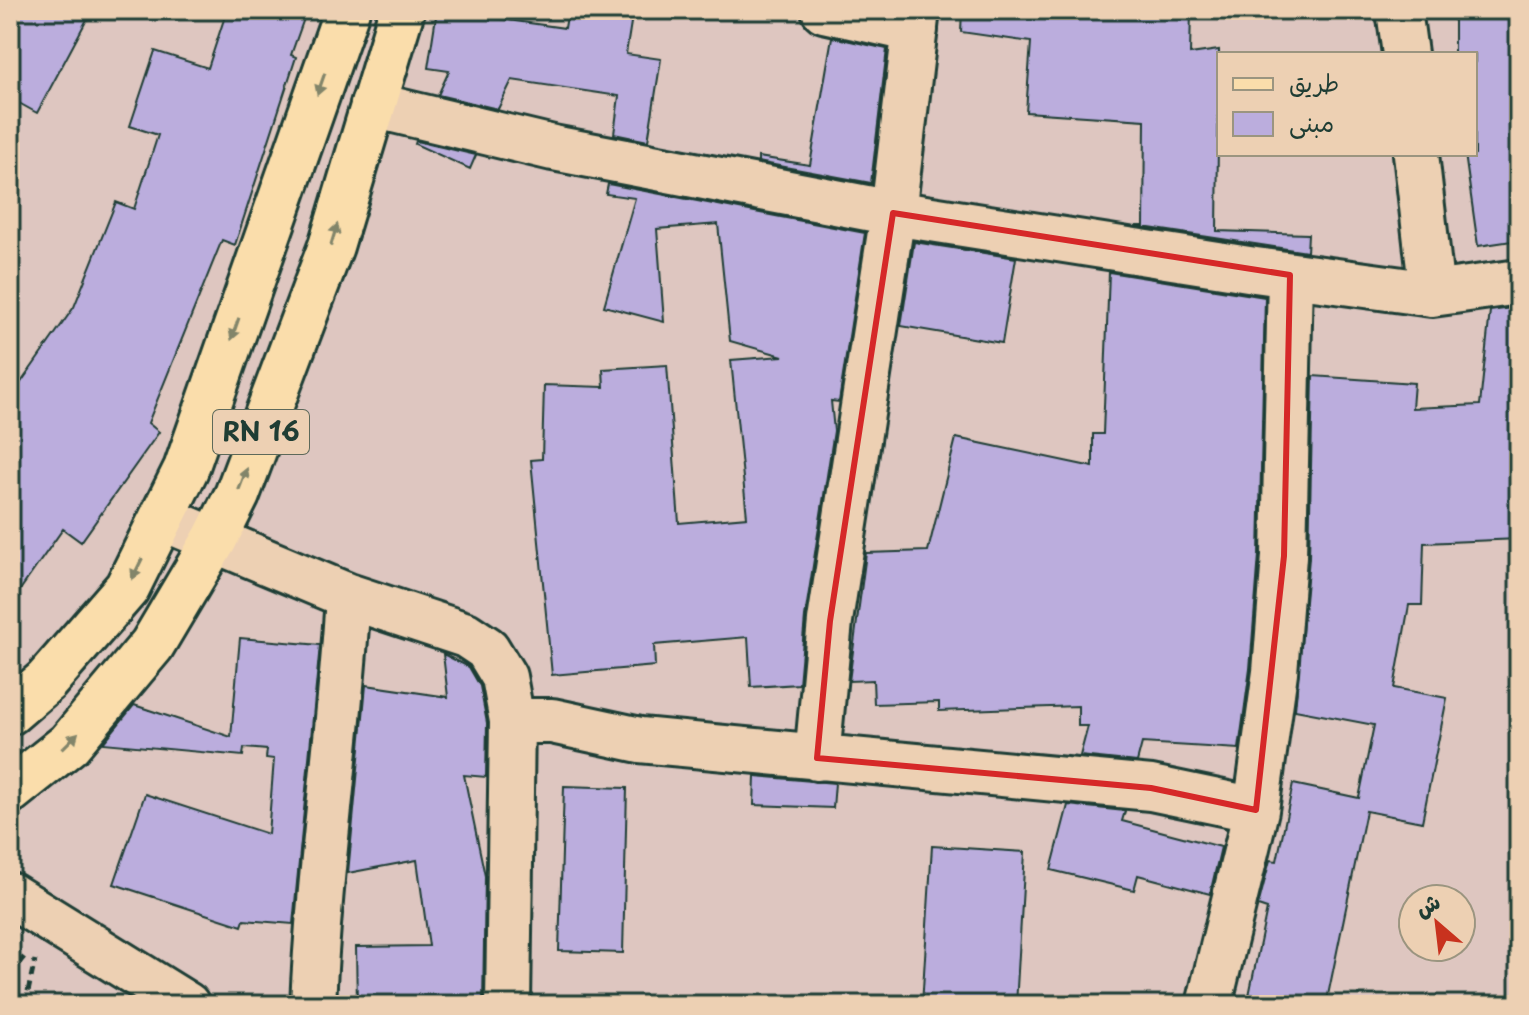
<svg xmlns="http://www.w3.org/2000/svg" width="1529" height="1015" font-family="'Playpen Sans','Playpen Sans Arabic',sans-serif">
<rect width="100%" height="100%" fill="#dec6c0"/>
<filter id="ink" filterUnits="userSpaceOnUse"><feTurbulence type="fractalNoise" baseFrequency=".0125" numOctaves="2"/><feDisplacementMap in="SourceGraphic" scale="16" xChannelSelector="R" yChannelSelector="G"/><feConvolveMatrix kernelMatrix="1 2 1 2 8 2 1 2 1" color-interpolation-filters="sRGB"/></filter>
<g filter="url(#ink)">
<!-- building -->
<path fill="#bbaddd" stroke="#1f3d34" stroke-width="2" d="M10,10H92L37,113L10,98Z
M227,10H307L291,55L296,57L235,245L222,240L148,423L159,432L81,542L63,529L10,604V398L74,307L116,202L134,209L158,135L130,126L155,51L208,68Z
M437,10L565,28L568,10H633L626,54L661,59L648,141L614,134L619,96L512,80L498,109L438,95L449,71L428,68Z
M962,10H1191L1190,54L1219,50L1217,231L1308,234L1307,252L1136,226H1144L1145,120L1026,112L1031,42L961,32Z
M1454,10H1519V240L1478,246L1465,154H1475V54H1454Z
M832,37L887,49L871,183L758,162V157L810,165Z
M416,141L476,155L470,169L415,144Z
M608,184L865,233L839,402L831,401L834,431L805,617L799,684L751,687L748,637L654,645L655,666L552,675L531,460L542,459L544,385L604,387L603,369L667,365L679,523L747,517L731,360L783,356L730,341L718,224L657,229L664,322L604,306L635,198L606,194Z
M914,242L1016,258L1002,343L901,326Z
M1109,272L1265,297L1259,555L1250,669L1239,749L1142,743L1137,762L1080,756L1088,726H1078V706L939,711V702L874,704L873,680L849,681L866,553L928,551L956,438L1093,467V434H1103Z
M1519,307V539L1424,543L1422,605H1409L1394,688L1447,698L1422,822L1366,811L1326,1005H1247L1267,909L1258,906L1270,860L1277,861L1293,784L1359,798L1374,725L1295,710L1309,558L1313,376L1414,383L1412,408L1480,405L1490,311Z
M240,638L320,645L293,924L244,920L242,926L114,884L145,794L268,834L274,759L266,758L267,750L244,748L243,756L103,743L134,705L231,737Z
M443,654L469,667L480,686L487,723L486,777L464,775L485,876L483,1005H357L356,947L429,946L417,860L348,873L366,685L448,697Z
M755,776L835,783L833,808L754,805Z
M564,786L627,788L623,953L559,951Z
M1068,805L1125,811L1122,821L1221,847L1210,894L1138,875L1134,890L1051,870Z
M932,846L1025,852L1016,1005H922Z"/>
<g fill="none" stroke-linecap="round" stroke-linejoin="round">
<!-- minor casing -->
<g stroke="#1f3d34" stroke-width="50">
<path id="minor" d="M824,10L915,30
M1399,10L1405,54
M373,105L553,148L893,213L1255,270L1432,294L1519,282
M1416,154L1432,294
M162,518L348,596L466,635L487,649L504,677L512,721H552L640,740L1151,788L1256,810L1209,1005
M817,758L830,621L893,213L917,10
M1256,810L1275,672L1284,556L1290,275
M10,895L187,1005
M313,1005C319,868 340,733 348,596
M508,1005L512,721"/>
</g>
<!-- major casing -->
<g stroke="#1f3d34" stroke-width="50">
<path id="major" d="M10,712L46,681L127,588L186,469L347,10
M10,791L69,744L152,645L215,539L237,495L331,246L402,10"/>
</g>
<!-- path -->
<path stroke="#1f3d34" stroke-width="5" stroke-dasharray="8 6" stroke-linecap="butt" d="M10,974L24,957
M25,1005L35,960"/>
<!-- minor -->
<use href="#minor" stroke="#edd0b3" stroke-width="44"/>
<!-- major -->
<use href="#major" stroke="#faddab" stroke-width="44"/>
</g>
<!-- one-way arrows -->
<defs><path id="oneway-solid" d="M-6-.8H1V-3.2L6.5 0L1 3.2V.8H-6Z" transform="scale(2)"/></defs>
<g fill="#82856a">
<use href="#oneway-solid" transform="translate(321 84) rotate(109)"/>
<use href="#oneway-solid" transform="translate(334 235) rotate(-73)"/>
<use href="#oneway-solid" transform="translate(235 329) rotate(109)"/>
<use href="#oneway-solid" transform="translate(243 479) rotate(-69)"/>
<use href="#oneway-solid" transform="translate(137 569) rotate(116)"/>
<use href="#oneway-solid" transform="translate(70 741) rotate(-45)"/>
</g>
</g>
<!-- marked area -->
<path fill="none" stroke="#d62828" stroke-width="6" stroke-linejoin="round" d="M893,213L1290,275L1284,556L1256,810L1151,788L817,758L830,621Z"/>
<g text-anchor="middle" stroke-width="7" stroke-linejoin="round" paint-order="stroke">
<!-- shield labels -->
<rect fill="#edd0b3" stroke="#5d695a" stroke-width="2" x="213" y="410" width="96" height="44" rx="6"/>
<g font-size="26" font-weight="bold" fill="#1f3d34">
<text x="261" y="441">RN 16</text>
</g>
</g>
<!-- margin -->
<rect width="1529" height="1015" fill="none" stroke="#edd0b3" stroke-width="40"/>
<rect x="20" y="20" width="1489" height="975" fill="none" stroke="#1f3d34" stroke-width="3" filter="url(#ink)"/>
<!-- legend -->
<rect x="1217" y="52" width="260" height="104" fill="#edd0b3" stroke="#9b9580" stroke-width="2"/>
<rect x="1233" y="78" width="40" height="12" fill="#faddab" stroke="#9b9580" stroke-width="2"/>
<text x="1289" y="92" font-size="24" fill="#1f3d34">طريق</text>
<rect x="1233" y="112" width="40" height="24" fill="#bbaddd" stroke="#9b9580" stroke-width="2"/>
<text x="1289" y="132" font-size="24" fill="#1f3d34">مبنى</text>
<!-- north arrow -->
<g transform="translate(1437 923) rotate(332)"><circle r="38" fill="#edd0b3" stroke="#9b9580" stroke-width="2"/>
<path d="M0-6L14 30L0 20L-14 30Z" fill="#c8321e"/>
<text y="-12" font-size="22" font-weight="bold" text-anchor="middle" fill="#1f3d34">ش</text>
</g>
</svg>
